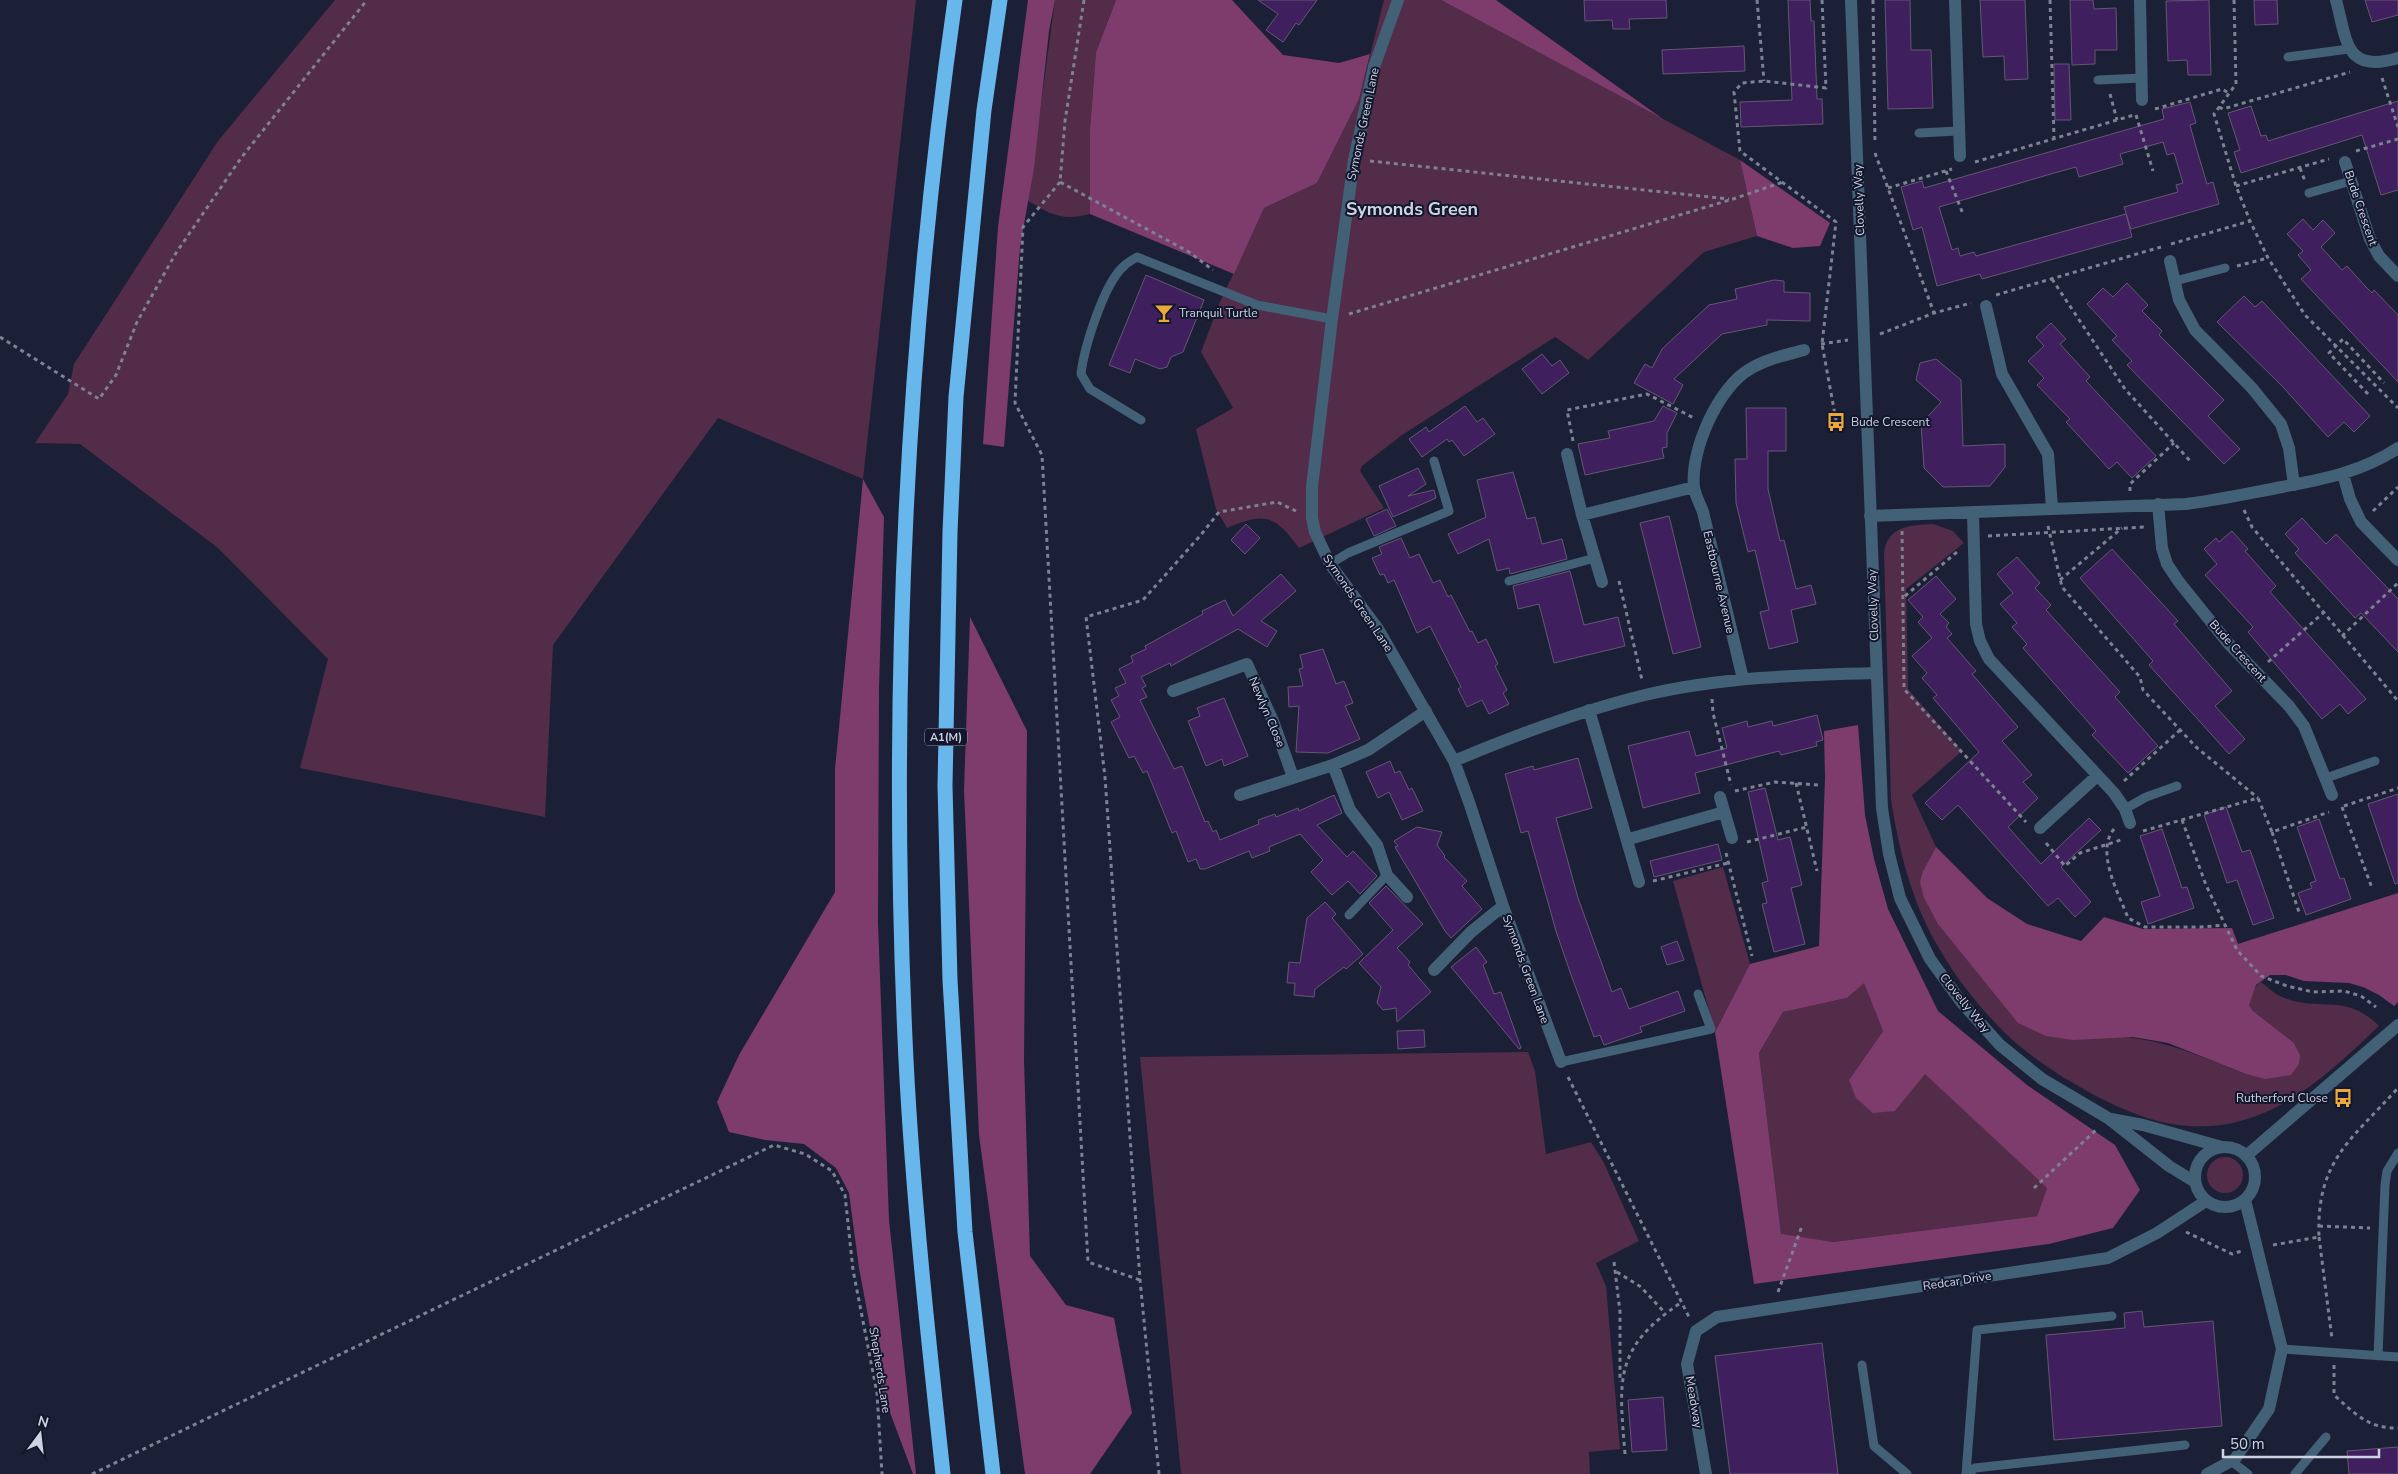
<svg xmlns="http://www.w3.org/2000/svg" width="2398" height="1474" font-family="'Nunito Sans',sans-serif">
<rect width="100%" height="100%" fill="#1b2037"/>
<!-- green -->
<path fill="#522c48" d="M335,0H916L863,479L718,418L553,645L545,817L300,768L328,659L218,548L80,444L35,443L68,394L74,364L218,141Z
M1055,0H1116L1096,52L1090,129V214C1062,221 1052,215 1028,201Z
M1384,0H1441L1740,160L1757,236L1704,252L1588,360L1555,337L1402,435L1362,466L1360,471L1384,508L1299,548C1275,515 1265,512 1227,528L1216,509L1196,429L1233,408L1201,352L1220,302L1264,208L1317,183L1359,99Z
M1933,524L1953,531L1964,543L1906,589L1908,689L1962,751L1912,795L1936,847L1923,871L2106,1036C2161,1037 2196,1055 2246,1074L2293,1042L2253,1011L2249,1005C2251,996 2253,987 2261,982C2267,986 2273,993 2280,996C2317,1014 2344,991 2379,1026C2339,1064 2298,1104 2244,1120C2222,1127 2195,1128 2172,1124C2121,1116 2042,1069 2005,1033C1978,1006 1955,977 1936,943C1911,899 1899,850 1891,800L1884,553C1887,526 1911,525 1933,524Z
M1723,867L1750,964L1715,1032L1673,881Z
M1864,982L1883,1031L1849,1080L1895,1111L1925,1073L2047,1188L2037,1216L1833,1242L1781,1235L1759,1053L1783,1012L1847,998Z
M1528,1052L1535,1071L1546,1154L1591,1142L1604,1163L1639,1241L1596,1263L1606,1286L1620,1449L1589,1452L1590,1474H1181L1140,1057Z
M2207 1175a18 18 0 1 1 36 0a18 18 0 1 1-36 0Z"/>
<!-- forest -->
<path fill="#7d3c6c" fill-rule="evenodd" d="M1028,0H1055L1049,31L1034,168L1020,247L1004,447L983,444L998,227Z
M1116,0H1232L1283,55L1339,63L1370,54L1359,99L1317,183L1264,208L1234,274L1090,214V129L1096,52Z
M1441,0H1496L1663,119Z
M1740,160L1830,223L1820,246L1793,248L1757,236Z
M863,479L884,517L879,688L878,923L889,1220L916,1474H913L882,1391L859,1268L849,1193L836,1168L804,1144L765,1140L729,1132L717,1102L739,1055L835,892V769Z
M970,617L1027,731L1024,1060L1030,1256L1066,1305L1114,1318L1132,1413L1090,1474H1025L979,1135L964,790Z
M1858,725L1865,815L1874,859L1888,909L1938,1011L2027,1085L2115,1145L2140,1190L2113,1228L2049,1244L1754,1284L1715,1032L1750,964L1819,946L1825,778L1824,731ZM1864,983L1883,1031L1849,1080L1856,1098L1873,1113L1895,1111L1925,1074L2047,1188L2037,1216L1833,1242L1781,1234L1759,1053L1783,1012L1847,998Z
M1936,847L1987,898L2027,924L2081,941L2104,917L2143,929L2232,928L2238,944L2398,893V1002L2394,1006L2379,995L2363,987L2349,983L2304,981L2286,975H2270L2256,985L2249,1005L2253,1011L2293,1042L2300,1055L2299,1064L2291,1075L2265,1079L2246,1074L2168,1043L2133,1037L2073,1040L2046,1036L2018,1023L1938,924L1924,898L1920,882L1923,871Z"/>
<!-- building -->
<path fill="#401f5e" stroke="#635772" d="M1258,0H1317L1299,25L1296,23L1283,42L1266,30L1278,14Z
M1584,0H1666L1667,18L1629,19L1630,29H1613L1612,20L1585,21Z
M1788,0H1810L1811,21H1814L1817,99H1822L1823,124L1741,127L1740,102L1792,100Z
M1885,0H1910L1911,50H1931L1933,108L1888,109Z
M1980,0H2025L2028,79L2005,80L2004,56L1983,57Z
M2070,0H2093L2094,9L2116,8L2117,50H2095V64L2072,65Z
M2209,0L2211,75H2188L2187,60L2168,61L2166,1Z
M2254,0H2277L2278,24L2255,25Z
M2365,0H2398V15L2372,22Z
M1744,46L1745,71L1663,74L1662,50Z
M2054,64H2069L2071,120H2055Z
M2398,101V190L2381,195L2362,135L2241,173L2234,152L2240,150L2228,113L2251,106L2261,136L2266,135L2268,141Z
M2190,102L2196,123L2190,125L2196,147L2207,184L2213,182L2219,204L2131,229L2124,207L2178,192L2176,185L2183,183L2174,153L2167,155L2163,142L2120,154L2123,164L2079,177L2076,167L2054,173L1939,207L1952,250L1958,248L1960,256L1974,252L1976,256L2126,214L2132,237L1982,279L1980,274L1937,286L1922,227L1913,230L1901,187L1922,181L1924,188L2164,119L2162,109Z
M2303,219L2313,230L2323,220L2335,233L2321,247L2342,270L2347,266L2366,287L2372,293L2374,290L2398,315V382L2301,279L2311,270L2298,255L2303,251L2287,234Z
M1146,275L1204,300L1183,352L1171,357L1167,367L1160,369L1135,359L1130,373L1109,365Z
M1774,280L1784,281V292L1810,293V321L1767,320V325L1722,334L1674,379L1683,385L1673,404L1634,383L1645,364L1652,368L1662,349L1709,305L1737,299L1735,289Z
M2127,283L2148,305L2142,311L2162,331L2159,335L2224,400L2208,416L2240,449L2224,464L2127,365L2132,361L2112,340L2117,336L2087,304L2103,288L2113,297Z
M2244,296L2255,307L2262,301L2370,416L2354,432L2344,422L2328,437L2282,386L2217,322Z
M2051,323L2066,339L2060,344L2090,377L2086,381L2156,456L2132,478L2117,462L2109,469L2066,422L2070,419L2037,385L2044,378L2028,361L2044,346L2036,337Z
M1542,354L1552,366L1560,360L1569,373L1542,394L1522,369Z
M1936,359L1961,380L1963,446L2005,444V467L1990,486L1943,487L1924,468L1921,424L1941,402L1916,380L1920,363Z
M1465,406L1477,422L1483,418L1495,434L1464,456L1452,440L1449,442L1447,439L1422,457L1409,439L1426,427L1429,432Z
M1663,406L1677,413L1667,433V447L1662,448L1664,458L1585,475L1578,444L1610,438L1608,431L1654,421Z
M1746,408H1786V451H1768V489L1780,541L1784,540L1796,589L1811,585L1816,604L1791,610L1798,642L1769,649L1760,612L1769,610L1755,550L1748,552L1736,503L1735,459H1747Z
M1418,468L1426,484L1408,496L1434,490L1436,498L1393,517L1379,486Z
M1513,472L1527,519L1535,517L1542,544L1562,539L1567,559L1510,574L1509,568L1497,571L1489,539L1458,554L1448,534L1486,517L1477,480Z
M1387,509L1396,526L1374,536L1366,519Z
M1669,516L1701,647L1673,654L1640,523Z
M2302,518L2326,544L2336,534L2398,599V652L2361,613L2355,618L2295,553L2299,549L2285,534Z
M1246,524L1260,538L1245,554L1231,540Z
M2232,531L2248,549L2245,551L2276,586L2270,592L2366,699L2348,714L2340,704L2322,719L2248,632L2253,627L2205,575L2217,564L2204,549L2216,538L2219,542Z
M1401,538L1410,558L1419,554L1433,583L1440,580L1448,597L1451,595L1470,632L1472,631L1478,643L1486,639L1498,664L1495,666L1507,690L1503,693L1509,704L1489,714L1482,700L1467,707L1458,689L1461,687L1430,626L1417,633L1394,580L1388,583L1384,574L1380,575L1372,558L1382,554L1379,547Z
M2112,549L2178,621L2174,624L2232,691L2215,706L2245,739L2229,754L2149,665L2153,661L2080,578Z
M2017,557L2040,583L2035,588L2051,605L2046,610L2120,692L2115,697L2158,746L2128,773L2092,735L2096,731L2023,648L2027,644L2012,627L2017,623L2000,604L2013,593L1997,574Z
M1570,571L1584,625L1618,617L1625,646L1554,663L1539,604L1518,609L1513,586Z
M1281,574L1296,591L1261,621L1277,631L1267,647L1238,629L1171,666L1170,663L1141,677L1146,686L1142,688L1147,697L1140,700L1174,769L1182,766L1205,822L1208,821L1213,832L1216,830L1220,840L1259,824L1258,820L1275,814L1276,817L1298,808L1299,811L1334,795L1342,813L1317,825L1347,857L1353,851L1377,876L1360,894L1348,881L1332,895L1311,872L1323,860L1300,834L1269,847L1270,851L1252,858L1249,851L1205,869H1200L1196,859L1188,862L1176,831L1172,833L1147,771L1143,773L1134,756L1129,758L1111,722L1120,717L1111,700L1119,696L1115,688L1126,683L1119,669L1133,662L1131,656L1146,649L1145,646L1203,614L1202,611L1225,600L1233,616Z
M1936,576L1956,599L1940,614L1949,623L1946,627L1952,634L1947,638L1976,671L1972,674L2018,727L2002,741L2032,775L2023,782L2038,798L2008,827L2041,864L2089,818L2101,830L2061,867L2091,902L2075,917L2058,898L2048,906L1958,805L1942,820L1925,803L1979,752L1933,698L1937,695L1922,678L1927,673L1912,656L1932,638L1918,622L1923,617L1908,600Z
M1323,649L1336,684L1344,681L1353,703L1345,706L1360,739L1328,753L1296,752L1299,706L1289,707L1288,687L1303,686L1299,669L1303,668L1300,655Z
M1224,698L1248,756L1224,766L1222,759L1206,766L1188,721L1200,716L1197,708Z
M1817,715L1823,740L1816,742L1817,746L1781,755L1779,751L1695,773L1700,793L1643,808L1628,746L1689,731L1696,756L1727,748L1722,728L1747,721L1748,727L1772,721L1773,726Z
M1578,758L1592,808L1556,818L1578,898L1612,992L1621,988L1629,1009L1678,991L1685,1011L1640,1027L1642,1032L1604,1045L1600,1035L1594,1037L1570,972L1556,931L1528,831L1521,833L1505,774L1533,766L1534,770Z
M1390,761L1395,773L1400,771L1409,790L1412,788L1423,811L1402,820L1389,792L1378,798L1366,772Z
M1765,788L1778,840L1790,837L1802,885L1791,888L1805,944L1774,952L1762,904L1767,903L1762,883L1768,881L1748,792Z
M2398,794V883L2395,884L2368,804Z
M2226,807L2242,852L2250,850L2274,918L2253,925L2237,880L2227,883L2204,815Z
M2319,819L2340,879L2344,878L2351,899L2306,915L2298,893L2312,888L2310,883L2316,881L2297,827Z
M1417,827L1442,832L1437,845L1445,856L1444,857L1467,881L1462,886L1482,909L1451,938L1445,931L1395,847L1398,846L1394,841Z
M2162,829L2182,888L2187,887L2194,908L2148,924L2141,902L2160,896L2140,836Z
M1718,844L1722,860L1654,877L1650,861Z
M1386,886L1423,924L1397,948L1410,962L1408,965L1431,992L1397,1022L1396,1008L1383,1010L1377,1003L1381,987L1359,963L1393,930L1369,903Z
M1325,902L1336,914L1332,918L1363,954L1346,969L1344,967L1315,989L1314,997L1294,995L1295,983H1287L1289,962L1300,963L1307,918Z
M1677,941L1684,960L1667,965L1661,947Z
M1476,947L1487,962L1483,965L1494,994L1501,992L1521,1048L1519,1049L1451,967Z
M1424,1030L1425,1047L1398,1049L1397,1031Z
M2142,1311L2144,1327L2213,1321L2222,1426L2054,1440L2046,1335L2125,1328L2124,1313Z
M1822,1343L1838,1474H1730L1715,1356Z
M1663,1397L1667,1450L1632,1452L1628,1400Z
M2398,1447V1474H2349L2347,1451Z"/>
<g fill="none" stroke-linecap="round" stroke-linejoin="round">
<!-- path -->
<path stroke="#7c8194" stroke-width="3" stroke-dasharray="4 4" stroke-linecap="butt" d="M1084,0L1065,121L1060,182L1189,252L1213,270
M1757,0L1764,81
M1822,0L1826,88L1764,81L1742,83L1734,92L1740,151L1836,222L1822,344L1838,431
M1873,0L1875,142
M2050,0L2054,138
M2234,0L2236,84L2214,114L2236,186L2250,221
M2382,78L2398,127
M2110,94L2117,120
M2219,107L2223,109L2350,72
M2155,109L2222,89L2230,94
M2136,115L2153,171
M2356,151L2398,139
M1875,153L1934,313
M1370,161L1729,199
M1975,162L2134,115
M2300,168L2305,181
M1946,171L1963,214
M1060,182L1023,227L1015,403L1042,455L1088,1262L1140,1280
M2236,186L2329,159
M1888,188L1952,169
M2171,244L2250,221L2268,258L2305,315L2398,408
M2237,266L2268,258
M2052,279L2125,389L2192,463
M1996,295L2161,247
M1349,314L1733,199L1783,182
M1880,334L1934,313L1971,303
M0,337L99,399L116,375L137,322L176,253L241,158L367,0
M1821,344L1848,340
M2368,394L2329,353L2343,339L2384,383
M1573,441L1567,410L1647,394L1694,418
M2130,491V484L2174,443
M2244,510L2252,527L2398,701
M2373,511L2398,487
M2048,526L2062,587L2140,677L2143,690L2196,747L2258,798
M1902,531L1904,689L2026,822
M1988,536L2144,527
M2060,580L2122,528
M1619,581L1642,680
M1905,596L1957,552
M2342,636L2398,583
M2268,662L2323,613
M1712,699L1713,713L1731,785
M2124,781L2180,730
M1796,783L1817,871
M1735,791L1775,782L1819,785
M2344,806L2398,788
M2342,807L2372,888
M2182,820L2206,885L2237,950L2261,976L2287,986L2313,992L2344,991L2361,996L2376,1007
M2114,829C2095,852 2119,894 2128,918L2145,927H2201L2226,925
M2143,831L2258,798L2272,832L2329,812
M2272,832L2300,915
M1747,842L1807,827
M2046,843L2065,866L2080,853L2124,839
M1726,853L1752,956
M1653,881L1728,863
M1568,1077L1689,1317
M2034,1188L2097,1129
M2319,1226L2370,1228
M2186,1232L2232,1254L2242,1251
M2319,1237L2332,1339
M2273,1245L2319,1237C2316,1161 2351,1140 2398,1088
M1614,1262L1620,1312V1382
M1617,1272L1641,1287L1665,1313
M1778,1292L1802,1226
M2334,1365V1395C2354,1413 2369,1429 2398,1428
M1625,1454C1619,1380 1613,1348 1682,1302
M92,1474L774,1145L805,1154L832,1171L845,1195L853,1270L877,1393L882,1474
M1159,1474L1140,1280L1105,777L1086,617L1143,600L1200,536L1219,512L1277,502L1296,511"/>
<!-- service -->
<path stroke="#426076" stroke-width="9" d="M2288,57L2349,49
M2098,80L2142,78
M1919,133L1958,131
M2309,193L2351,181
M2175,281L2225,268
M1141,420L1090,389L1081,374C1084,348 1104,283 1124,266C1127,263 1132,260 1137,257L1257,305L1332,319
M1330,564L1348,553L1449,511L1434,461
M1509,581L1595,558
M2326,778L2375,761
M2125,809L2146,797L2177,786
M1349,915L1387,875
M1561,1062L1711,1029L1698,994
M2282,1349L2398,1357
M2378,1356L2385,1185L2387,1171L2398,1153
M1862,1365L1874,1446L1907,1474
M2231,1461L2248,1474
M1966,1474L1977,1330L2112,1316
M1968,1474L1975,1468L2185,1445
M2295,1474L2326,1437"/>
<!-- minor -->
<path stroke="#426076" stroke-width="12" d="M1398,0L1374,67L1354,160L1332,319L1312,487V518L1315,532L1330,564L1378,629L1454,761L1469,802L1503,906L1561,1062
M1955,0L1960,156
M2140,0L2142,100
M2336,0C2347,41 2345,74 2398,58
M2345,162L2370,239L2379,256L2398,276
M2170,261L2179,300L2195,330L2252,388L2281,424L2289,448L2294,485
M1986,306L2002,374L2048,454L2052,508
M1567,454L1582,515L1602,582
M2343,474L2350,499L2361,522L2398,560
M2158,504L2162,548L2167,564L2179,582L2228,643L2289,706L2304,726L2332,795
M1973,513L1976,624L1980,641L1989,659L2114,793L2125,809L2130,823
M1582,515L1694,487
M1870,516L2186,504C2218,500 2250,493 2282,487C2323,479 2362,472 2398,448
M1743,679L1703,512C1700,504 1695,495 1694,487C1690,451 1718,387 1750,369C1766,359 1786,355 1804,350
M1173,691L1247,664L1273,721L1293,777
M1589,710L1639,882
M1454,761C1516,735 1579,711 1645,695C1721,677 1798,675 1876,673
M1333,765L1350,810L1377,845L1387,875L1407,897
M1240,795L1333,765L1368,750L1426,711
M1720,797L1732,838
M2040,828L2097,776
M1629,839L1724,812
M1434,970L1471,932L1503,906
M1706,1474L1687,1364L1696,1331L1717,1317L2108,1258L2157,1233L2206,1201
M2207,1474L2235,1459L2269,1409L2282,1349L2245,1200"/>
<!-- tertiary -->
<path stroke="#426076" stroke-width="12" d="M1851,0L1882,808L1889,854L1900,898L1930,959L1962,1003L2000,1045L2042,1079L2108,1118L2169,1166L2195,1182
M2111,1119L2143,1125L2222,1147
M2195 1177a30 30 0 1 1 60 0a30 30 0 1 1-60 0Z
M2246,1156L2398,1025"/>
<!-- motorway -->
<path stroke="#68b7ec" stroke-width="15" d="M943,1474C928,1336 913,1198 906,1060C889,706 905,351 955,0
M993,1474L965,1232L950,980L945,786L950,532L956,397L984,110L1000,0"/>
</g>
<!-- icons -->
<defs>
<g id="bar-bare" transform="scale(1.5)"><path d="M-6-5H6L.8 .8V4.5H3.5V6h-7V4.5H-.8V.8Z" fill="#eca93a" stroke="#12172d" stroke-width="2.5" paint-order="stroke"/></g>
<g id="bus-bare" transform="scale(1.5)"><path d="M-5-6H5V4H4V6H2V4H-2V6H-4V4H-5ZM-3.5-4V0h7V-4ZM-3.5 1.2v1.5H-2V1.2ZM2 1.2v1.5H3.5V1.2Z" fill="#eca93a" stroke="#12172d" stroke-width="2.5" paint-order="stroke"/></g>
</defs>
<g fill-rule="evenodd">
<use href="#bar-bare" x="1164" y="313"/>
<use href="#bus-bare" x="1836" y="422"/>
<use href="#bus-bare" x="2343" y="1098"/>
</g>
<g text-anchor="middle" stroke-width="4" stroke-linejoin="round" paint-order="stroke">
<!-- shield labels -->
<rect fill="#12172d" stroke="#969bac" stroke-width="1" x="925" y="728.5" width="42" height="17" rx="4"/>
<g font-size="11" font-weight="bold" fill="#ced3e2">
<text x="946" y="741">A1(M)</text>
</g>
<!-- street labels -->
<g font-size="12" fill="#ced3e2" stroke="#12172d">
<text transform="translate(1363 124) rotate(-78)" y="4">Symonds Green Lane</text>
<text transform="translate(1859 200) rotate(-92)" y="4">Clovelly Way</text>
<text transform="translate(2361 208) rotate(71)" y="4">Bude Crescent</text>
<text transform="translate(1719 582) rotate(77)" y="4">Eastbourne Avenue</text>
<text transform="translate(1358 603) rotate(56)" y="4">Symonds Green Lane</text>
<text transform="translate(1873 605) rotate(-92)" y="4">Clovelly Way</text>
<text transform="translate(2238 651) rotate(48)" y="4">Bude Crescent</text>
<text transform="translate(1267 712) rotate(67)" y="4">Newlyn Close</text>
<text transform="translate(1526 969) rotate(70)" y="4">Symonds Green Lane</text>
<text transform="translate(1965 1003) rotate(51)" y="4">Clovelly Way</text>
<text transform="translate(1957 1281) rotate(-9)" y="4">Redcar Drive</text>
<text transform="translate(880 1370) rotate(81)" y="4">Shepherds Lane</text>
<text transform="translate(1694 1402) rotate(80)" y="4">Meadway</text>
</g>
<!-- poi labels -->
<g font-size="12" fill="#ced3e2" stroke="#12172d" text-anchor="start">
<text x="1179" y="317">Tranquil Turtle</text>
<text x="1851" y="426">Bude Crescent</text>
<text x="2328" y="1102" text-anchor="end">Rutherford Close</text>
</g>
<!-- district labels -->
<g font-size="18" font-weight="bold" fill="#ced3e2" stroke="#12172d">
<text x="1412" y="215">Symonds Green</text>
</g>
</g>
<!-- north arrow -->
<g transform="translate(40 1434) rotate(15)" stroke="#12172d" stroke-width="4" paint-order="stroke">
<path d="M0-4L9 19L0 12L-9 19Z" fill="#ced3e2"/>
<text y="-8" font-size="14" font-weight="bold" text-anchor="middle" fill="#ced3e2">N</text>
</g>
<!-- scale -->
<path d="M2223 1449v8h156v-8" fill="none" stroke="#ced3e2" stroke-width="2.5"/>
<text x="2230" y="1449" font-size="15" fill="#ced3e2" stroke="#12172d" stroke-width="4" paint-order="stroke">50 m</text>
</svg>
